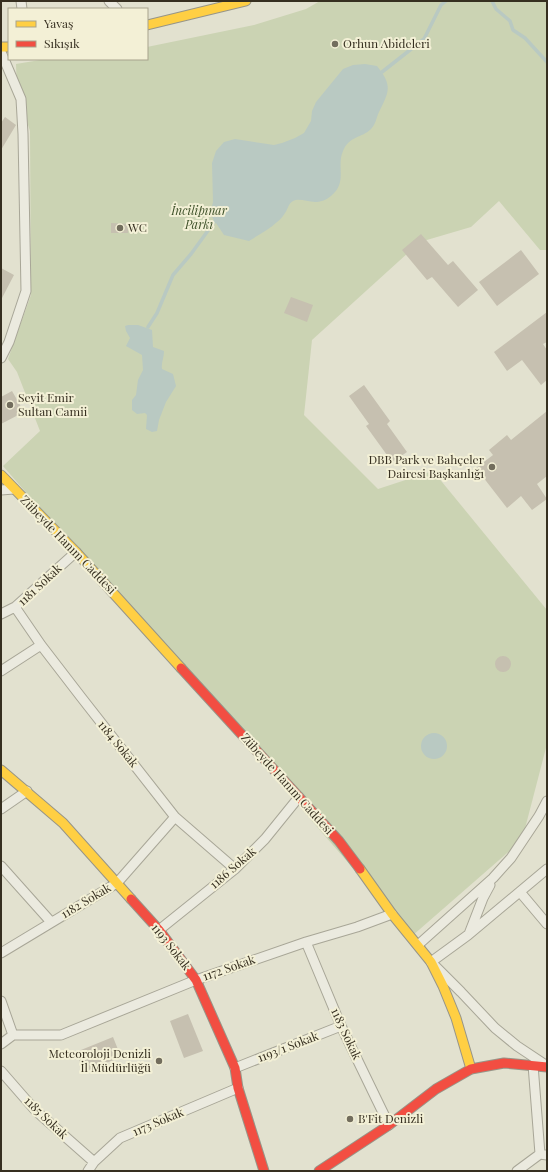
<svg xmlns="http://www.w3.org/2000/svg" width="548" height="1172" font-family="'Playfair Display',serif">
<rect width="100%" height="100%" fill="#e2e1cf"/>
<!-- green -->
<path fill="#cbd3b3" d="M320,1H547V250H540L499,201L471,227L420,242L312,340L304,415L378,489L433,471L547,610V744L522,840L412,936L3,466L40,431L17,372L8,359L31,295L30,131L17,91L16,64L46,59H147V47L254,25L306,9Z"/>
<!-- water -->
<path fill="#b9c9c2" d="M365,64L377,66C393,86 389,91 379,112C376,118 376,124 371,129C362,138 349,136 343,151C336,167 348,182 331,196C315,209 303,196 293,201C288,204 288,209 285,213C283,216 280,220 277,222C269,230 258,235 249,241L224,235L210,214L213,202L212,163L216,151L224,142L235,139L274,145L282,143L295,138L304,133L311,121L312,111L316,102L343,69L353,65Z
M128,325H138L152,330L153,347L164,351C164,358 161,363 162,369L173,374L176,386L166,402L159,420L157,431L152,432L146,429L147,415L145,413L137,414L132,410V400L136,395L138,380L143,370L142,355L126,346L130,338L126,331L125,326Z
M421 746a13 13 0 1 1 26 0a13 13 0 1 1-26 0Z"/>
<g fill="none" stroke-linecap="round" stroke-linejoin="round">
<!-- stream -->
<path stroke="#b9c9c2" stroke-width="3.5" d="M492,1L496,9L510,21L513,30L525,38L547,62
M382,72L424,39L441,5L446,1
M148,327L157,313L173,275L191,254L215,221"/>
</g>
<!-- building -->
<path fill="#c6c0b0" d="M5,117L16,125L1,150V123Z
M111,223L129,224L128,233H111Z
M421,234L448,265L453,261L478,290L458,307L432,277L427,280L402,250Z
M521,250L539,274L497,306L479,282Z
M1,268L14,275L1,300Z
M291,297L313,305L307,322L284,313Z
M547,312V342L543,344L547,350V380L541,385L522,360L507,371L494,352Z
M364,385L390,421L387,424L407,452L392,462L366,426L369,424L349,396Z
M12,391L24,412L1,424V397Z
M547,411V476L537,484L547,499L532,510L521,496L507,508L476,468L493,455L489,450L507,435L511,440Z
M495 664a8 8 0 1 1 16 0a8 8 0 1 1-16 0Z
M188,1014L203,1051L184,1058L170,1021Z
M113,1037L121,1057L84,1072L76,1052Z"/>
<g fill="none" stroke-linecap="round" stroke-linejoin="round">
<!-- street casing -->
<g stroke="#a8a697" stroke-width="11">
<path id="street" d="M21,1L22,9
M109,1L117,9
M1,52L21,99L23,134L26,291L9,342L1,358
M1,490L14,489
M15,607L41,645L81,697L175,817L235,869
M1,614L15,607L76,552
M1,671L41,645
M1,809L27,791
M1,866L51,922
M547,869L468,935L431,962L461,992L495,1028L517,1046L547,1066
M520,892L547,924
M159,930L235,869L265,839L299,797
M469,934L483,898L490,885
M306,942L341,1026L389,1125
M418,945L493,878L511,858L539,816L547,801
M1,953L117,883L175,817
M1,1001L13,1035
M1,1044L13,1035H61L196,980L306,942L357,927L392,914
M533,1065L540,1154
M235,1068L341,1026
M1,1071L35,1110L94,1162
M88,1171L94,1162L120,1138L238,1088
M517,1171L540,1154L547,1155"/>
</g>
<!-- slow casing -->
<g stroke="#979588" stroke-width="11">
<path id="slow" d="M147,25L246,1
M1,47H9
M1,475L76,552L181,668
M1,770L63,823L131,899
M360,869L392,914L431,962L443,986L456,1018L471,1069"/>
</g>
<!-- jam casing -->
<g stroke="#979588" stroke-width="11">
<path id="jam" d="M181,668L339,841L360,869
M131,899L159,930L196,980L235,1068L238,1088L264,1171
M319,1171L389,1125L436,1089L471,1069L504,1063L547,1067"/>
</g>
<!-- street -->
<use href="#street" stroke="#ebeadf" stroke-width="9"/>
<!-- slow -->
<use href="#slow" stroke="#ffcf43" stroke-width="9"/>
<!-- jam -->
<use href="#jam" stroke="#f24e42" stroke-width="9"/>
</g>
<!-- markers -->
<g fill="#726d5d" stroke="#f3f0d6" stroke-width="1.5">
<circle cx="335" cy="44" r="4"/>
<circle cx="120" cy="228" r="4"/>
<circle cx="10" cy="405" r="4"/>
<circle cx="492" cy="467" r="4"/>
<circle cx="159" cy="1061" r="4"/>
<circle cx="350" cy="1119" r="4"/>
</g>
<g text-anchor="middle" stroke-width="4" stroke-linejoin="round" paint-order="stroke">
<!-- poi labels -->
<g font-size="12" fill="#362f20" stroke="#f3f0d6" text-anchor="start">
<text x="343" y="48">Orhun Abideleri</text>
<text x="128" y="232">WC</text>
<text x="18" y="402">Seyit Emir<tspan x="18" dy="14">Sultan Camii</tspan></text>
<text x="484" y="464" text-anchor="end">DBB Park ve Bahçeler<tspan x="484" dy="14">Dairesi Başkanlığı</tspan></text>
<text x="151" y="1058" text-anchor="end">Meteoroloji Denizli<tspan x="151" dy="14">İl Müdürlüğü</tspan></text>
<text x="358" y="1123">B'Fit Denizli</text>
</g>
<!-- park labels -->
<g font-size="12" font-style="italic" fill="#3e5129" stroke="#f3f0d6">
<text x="199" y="215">İncilipınar<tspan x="199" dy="14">Parkı</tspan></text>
</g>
<!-- street labels -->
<g font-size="12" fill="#362f20" stroke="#f3f0d6">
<text transform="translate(68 545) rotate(46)" y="4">Zübeyde Hanım Caddesi</text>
<text transform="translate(40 585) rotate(-43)" y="4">1181 Sokak</text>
<text transform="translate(118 744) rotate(51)" y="4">1184 Sokak</text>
<text transform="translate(287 784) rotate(48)" y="4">Zübeyde Hanım Caddesi</text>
<text transform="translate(233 868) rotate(-41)" y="4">1186 Sokak</text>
<text transform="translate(86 901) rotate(-31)" y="4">1182 Sokak</text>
<text transform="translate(171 947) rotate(52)" y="4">1193 Sokak</text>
<text transform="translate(229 968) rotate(-19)" y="4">1172 Sokak</text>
<text transform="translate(346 1034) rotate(65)" y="4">1183 Sokak</text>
<text transform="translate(288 1047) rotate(-21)" y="4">1193/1 Sokak</text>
<text transform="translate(46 1118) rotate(44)" y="4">1185 Sokak</text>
<text transform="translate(158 1122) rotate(-23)" y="4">1173 Sokak</text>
</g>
</g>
<!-- border -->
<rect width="548" height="1172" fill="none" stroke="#362f20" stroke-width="4"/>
<!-- legend -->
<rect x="8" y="8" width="140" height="52" fill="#f3f0d6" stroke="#a7a38d"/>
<rect x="16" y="21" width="20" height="6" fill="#ffcf43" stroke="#a7a38d"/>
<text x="44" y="28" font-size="12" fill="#362f20">Yavaş</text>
<rect x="16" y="41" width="20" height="6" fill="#f24e42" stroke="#a7a38d"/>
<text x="44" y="48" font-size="12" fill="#362f20">Sıkışık</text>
</svg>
